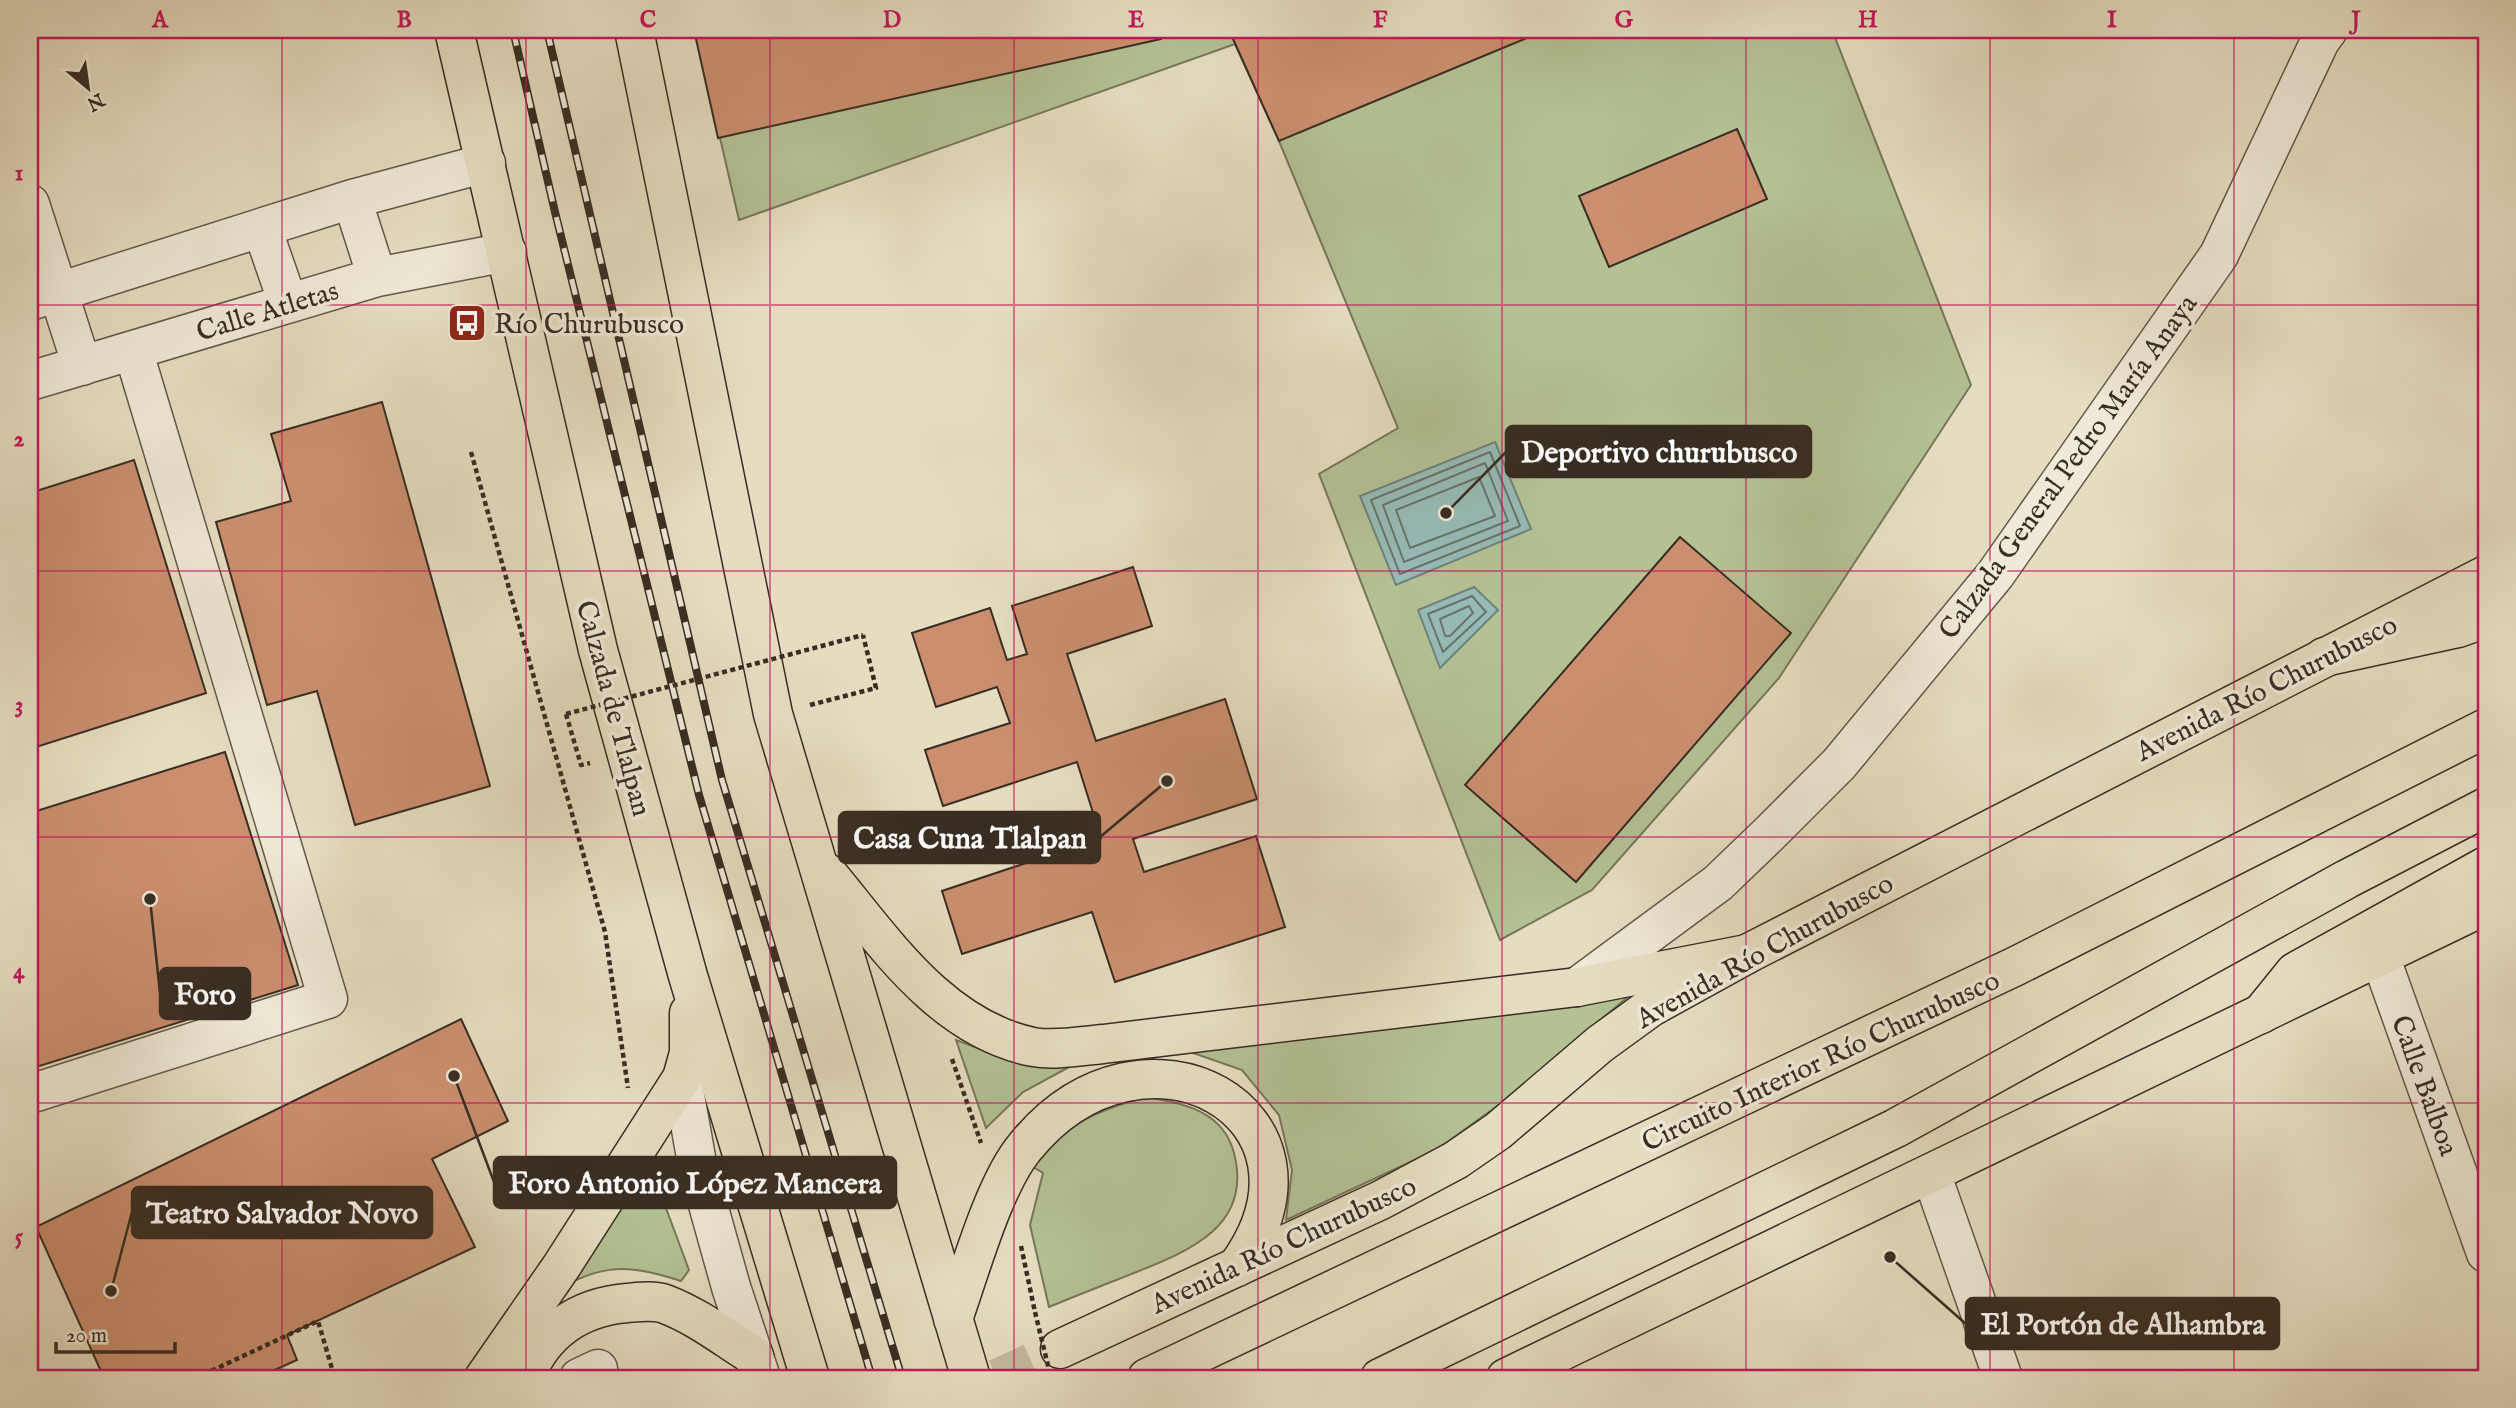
<svg xmlns="http://www.w3.org/2000/svg" width="2516" height="1408" font-family="'IM FELL English',serif">
<rect width="100%" height="100%" fill="#e6ddc1"/>
<filter id="stains"><feTurbulence type="fractalNoise" baseFrequency=".00286" numOctaves="4"/><feColorMatrix values="0 0 0 0 .2 0 0 0 0 .09 0 0 0 0 .02 0 0 0 .5 -.17"/></filter>
<radialGradient id="worn" r=".72"><stop offset=".6" stop-color="#630" stop-opacity="0"/><stop offset="1" stop-color="#630" stop-opacity=".3"/></radialGradient>
<!-- green -->
<path fill="#b3c194" stroke="#76775c" stroke-width="2" d="M695,30H1832L1971,385L1779,678L1592,890L1500,940L1319,474L1398,428L1279,141L1235,44L739,220Z
M1629,996L1500,1104L1436,1150L1286,1220L1292,1170L1279,1115L1242,1070L1179,1048Z
M956,1040L1009,1060H1082L1023,1092L986,1128Z
M1147,1097C1185,1104 1223,1111 1234,1153C1253,1226 1189,1251 1134,1273C1106,1284 1078,1295 1049,1307L1030,1225L1043,1173L1028,1164C1072,1124 1089,1112 1147,1097Z
M647,1157L689,1270L681,1281C619,1261 599,1266 543,1297Z"/>
<!-- water -->
<path fill="#96bbb6" stroke="#70827b" stroke-width="2" d="M1495,442L1531,529L1396,585L1360,496Z
M1474,587L1498,610L1440,668L1418,610Z"/>
<g fill="none" stroke-linecap="round" stroke-linejoin="round">
<!-- shore -->
<path stroke="#67746c" stroke-width="2" d="M1490,452L1520,526L1400,574L1371,500Z
M1485,463L1508,521L1404,562L1383,505Z
M1479,477L1495,516L1410,548L1396,510Z
M1472,596L1486,612L1443,652L1428,614Z
M1469,606L1473,613L1450,636H1445L1440,619Z"/>
</g>
<!-- building -->
<path fill="#cb8f6f" stroke="#382d23" stroke-width="2" d="M694,30H1159L1161,39L718,138Z
M1229,30H1546L1279,141Z
M1737,129L1767,199L1609,267L1579,196Z
M382,402L490,786L355,825L317,691L267,705L216,522L291,501L271,434Z
M134,460L206,693L30,749V493Z
M1680,537L1791,633L1576,882L1465,785Z
M1133,567L1152,626L1067,654L1096,741L1225,699L1257,799L1133,839L1144,872L1256,836L1285,927L1115,982L1092,912L962,954L942,891L1101,838L1077,762L943,806L925,750L1010,723L997,687L936,707L912,633L990,608L1007,660L1027,654L1012,606Z
M225,752L298,985L30,1069V813Z
M461,1019L508,1121L432,1159L475,1247L287,1335L297,1360L257,1378H104L36,1227Z"/>
<g fill="none" stroke-linecap="round" stroke-linejoin="round">
<!-- major-tunnel -->
<path stroke="#c3baa1" stroke-width="38" stroke-dasharray="38 19" stroke-linecap="butt" d="M997,1378L1060,1349"/>
<!-- minor casing -->
<g stroke="#64594a" stroke-width="41">
<path id="minor" d="M352,199L377,277
M30,204L82,366
M262,228L288,303
M30,301L352,199L486,163
M30,381L377,277L507,252
M2380,956L2486,1253
M1577,987L1718,883L1768,835L1839,764L1995,575L2219,255L2320,41L2328,30
M682,1078L698,1169L731,1287L761,1378
M30,1094L328,999L133,350
M1931,1173L2003,1378
M579,1378L598,1369"/>
</g>
<!-- major casing -->
<g stroke="#382d23" stroke-width="41">
<path id="major" d="M1060,1349L1381,1200L1456,1160L1498,1131L1600,1044L1651,1007L1747,954L2486,575
M525,1378C542,1332 579,1307 627,1303C639,1302 654,1300 665,1304C697,1316 725,1338 754,1356
M1506,1378L2486,905"/>
</g>
<!-- highway casing -->
<g stroke="#382d23" stroke-width="41">
<path id="highway" d="M454,30L598,650L688,976L810,1378
M634,30L773,714L971,1378
M2324,657L2458,628L2486,618
M827,873C884,941 940,1028 1033,1047C1055,1051 1081,1046 1103,1044L1577,987L1747,954
M2261,1014L2295,972L2486,866
M953,1319C970,1271 994,1184 1025,1147C1144,1000 1347,1115 1237,1267
M484,1378L561,1267L682,1078L689,1053V1013
M1147,1378L2016,966L2486,728
M1380,1378L1896,1128L2347,879L2486,807"/>
</g>
<!-- path -->
<path stroke="#382d23" stroke-width="4.5" stroke-dasharray="5 3.5" stroke-linecap="butt" d="M471,452L605,932L628,1088
M810,705L876,688L863,635
M566,714L581,765L590,763
M952,1059L981,1143
M1021,1246L1035,1312
M196,1378L318,1321L333,1372L330,1378"/>
<!-- minor -->
<use href="#minor" stroke="#efe9d7" stroke-width="38"/>
<!-- major -->
<use href="#major" stroke="#e6ddc1" stroke-width="38"/>
<!-- highway -->
<use href="#highway" stroke="#e6ddc1" stroke-width="38"/>
<!-- rail casing -->
<g stroke="#382d23" stroke-width="8">
<path id="rail" d="M513,30L555,212L699,795L872,1378
M547,30L722,780L902,1378"/>
</g>
<!-- rail -->
<use href="#rail" stroke="#efe9d7" stroke-width="5" stroke-dasharray="16" stroke-linecap="butt"/>
<!-- path-bridge -->
<path stroke="#382d23" stroke-width="4.5" stroke-dasharray="5 3.5" stroke-linecap="butt" d="M566,714L863,635
M1035,1312L1051,1378"/>
</g>
<!-- grid -->
<path fill="none" stroke="#c2185b" stroke-width="2" stroke-opacity="0.55" d="M282,30V1378M526,30V1378M770,30V1378M1014,30V1378M1258,30V1378M1502,30V1378M1746,30V1378M1990,30V1378M2234,30V1378M30,305H2486M30,571H2486M30,837H2486M30,1103H2486"/>
<!-- icons -->
<defs>
<g id="bus-square" transform="scale(2.0125)"><rect x="-9" y="-9" width="18" height="18" rx="4" fill="#8f2418" stroke="#efe9d7"/><path d="M-5-6H5V4H4V6H2V4H-2V6H-4V4H-5ZM-3.5-4V0h7V-4ZM-3.5 1.2v1.5H-2V1.2ZM2 1.2v1.5H3.5V1.2Z" fill="#fff"/></g>
</defs>
<g fill-rule="evenodd">
<use href="#bus-square" x="467" y="323"/>
</g>
<g text-anchor="middle" stroke-width="7" stroke-linejoin="round" paint-order="stroke">
<!-- street labels -->
<g font-size="28" fill="#382d23" stroke="#efe9d7">
<text transform="translate(267 310) rotate(-17)" y="10">Calle Atletas</text>
<text transform="translate(2067 466) rotate(-54)" y="10">Calzada General Pedro María Anaya</text>
<text transform="translate(2266 687) rotate(-27)" y="10">Avenida Río Churubusco</text>
<text transform="translate(615 708) rotate(75)" y="10">Calzada de Tlalpan</text>
<text transform="translate(1764 950) rotate(-29)" y="10">Avenida Río Churubusco</text>
<text transform="translate(1820 1060) rotate(-25)" y="10">Circuito Interior Río Churubusco</text>
<text transform="translate(2426 1085) rotate(70)" y="10">Calle Balboa</text>
<text transform="translate(1283 1244) rotate(-25)" y="10">Avenida Río Churubusco</text>
</g>
<!-- poi labels -->
<g font-size="28" fill="#382d23" stroke="#efe9d7" text-anchor="start">
<text x="494" y="333">Río Churubusco</text>
</g>
</g>
<!-- callouts -->
<path fill="none" stroke="#382d23" stroke-width="2.5" d="M1446 513L1506 452M1167 781L1100 837M150 899L160 993M454 1076L494 1182M111 1291L132 1212M1890 1257L1966 1324"/>
<g fill="#382d23" stroke="#efe9d7" stroke-width="2.5">
<circle cx="1446" cy="513" r="7"/>
<circle cx="1167" cy="781" r="7"/>
<circle cx="150" cy="899" r="7"/>
<circle cx="454" cy="1076" r="7"/>
<circle cx="111" cy="1291" r="7"/>
<circle cx="1890" cy="1257" r="7"/>
</g>
<g fill="#382d23" stroke="#382d23" stroke-width="2.5">
<rect x="1506" y="426" width="305" height="51" rx="7"/>
<rect x="839" y="812" width="261" height="51" rx="7"/>
<rect x="160" y="968" width="90" height="51" rx="7"/>
<rect x="494" y="1157" width="402" height="51" rx="7"/>
<rect x="132" y="1187" width="300" height="51" rx="7"/>
<rect x="1966" y="1298" width="313" height="51" rx="7"/>
</g>
<g font-size="30" text-anchor="middle" font-weight="bold" fill="#fff">
<text x="1659" y="462">Deportivo churubusco</text>
<text x="970" y="848">Casa Cuna Tlalpan</text>
<text x="205" y="1004">Foro</text>
<text x="695" y="1193">Foro Antonio López Mancera</text>
<text x="282" y="1223">Teatro Salvador Novo</text>
<text x="2123" y="1334">El Portón de Alhambra</text>
</g>
<!-- margin -->
<rect width="2516" height="1408" fill="none" stroke="#e6ddc1" stroke-width="77"/>
<!-- north arrow -->
<g transform="translate(88 88) rotate(151)" stroke="#efe9d7" stroke-width="5" paint-order="stroke">
<path d="M0-5L12 26L0 18L-12 26Z" fill="#382d23"/>
<text y="-10" font-size="19" font-weight="bold" text-anchor="middle" fill="#382d23">N</text>
</g>
<!-- scale -->
<path d="M56 1342v10h119v-10" fill="none" stroke="#382d23" stroke-width="3.5"/>
<text x="66" y="1342" font-size="21" fill="#382d23" stroke="#efe9d7" stroke-width="5" paint-order="stroke">20 m</text>
<rect x="38" y="38" width="2440" height="1332" fill="none" stroke="#c2185b" stroke-width="2.5"/>
<g font-size="23" text-anchor="middle" font-weight="bold" fill="#c2185b">
<text x="160" y="27">A</text>
<text x="404" y="27">B</text>
<text x="648" y="27">C</text>
<text x="892" y="27">D</text>
<text x="1136" y="27">E</text>
<text x="1380" y="27">F</text>
<text x="1624" y="27">G</text>
<text x="1868" y="27">H</text>
<text x="2112" y="27">I</text>
<text x="2356" y="27">J</text>
<text x="19" y="180">1</text>
<text x="19" y="446">2</text>
<text x="19" y="712">3</text>
<text x="19" y="978">4</text>
<text x="19" y="1244">5</text>
</g>
<rect width="100%" height="100%" filter="url(#stains)"/>
<rect width="100%" height="100%" fill="url(#worn)"/>
</svg>
